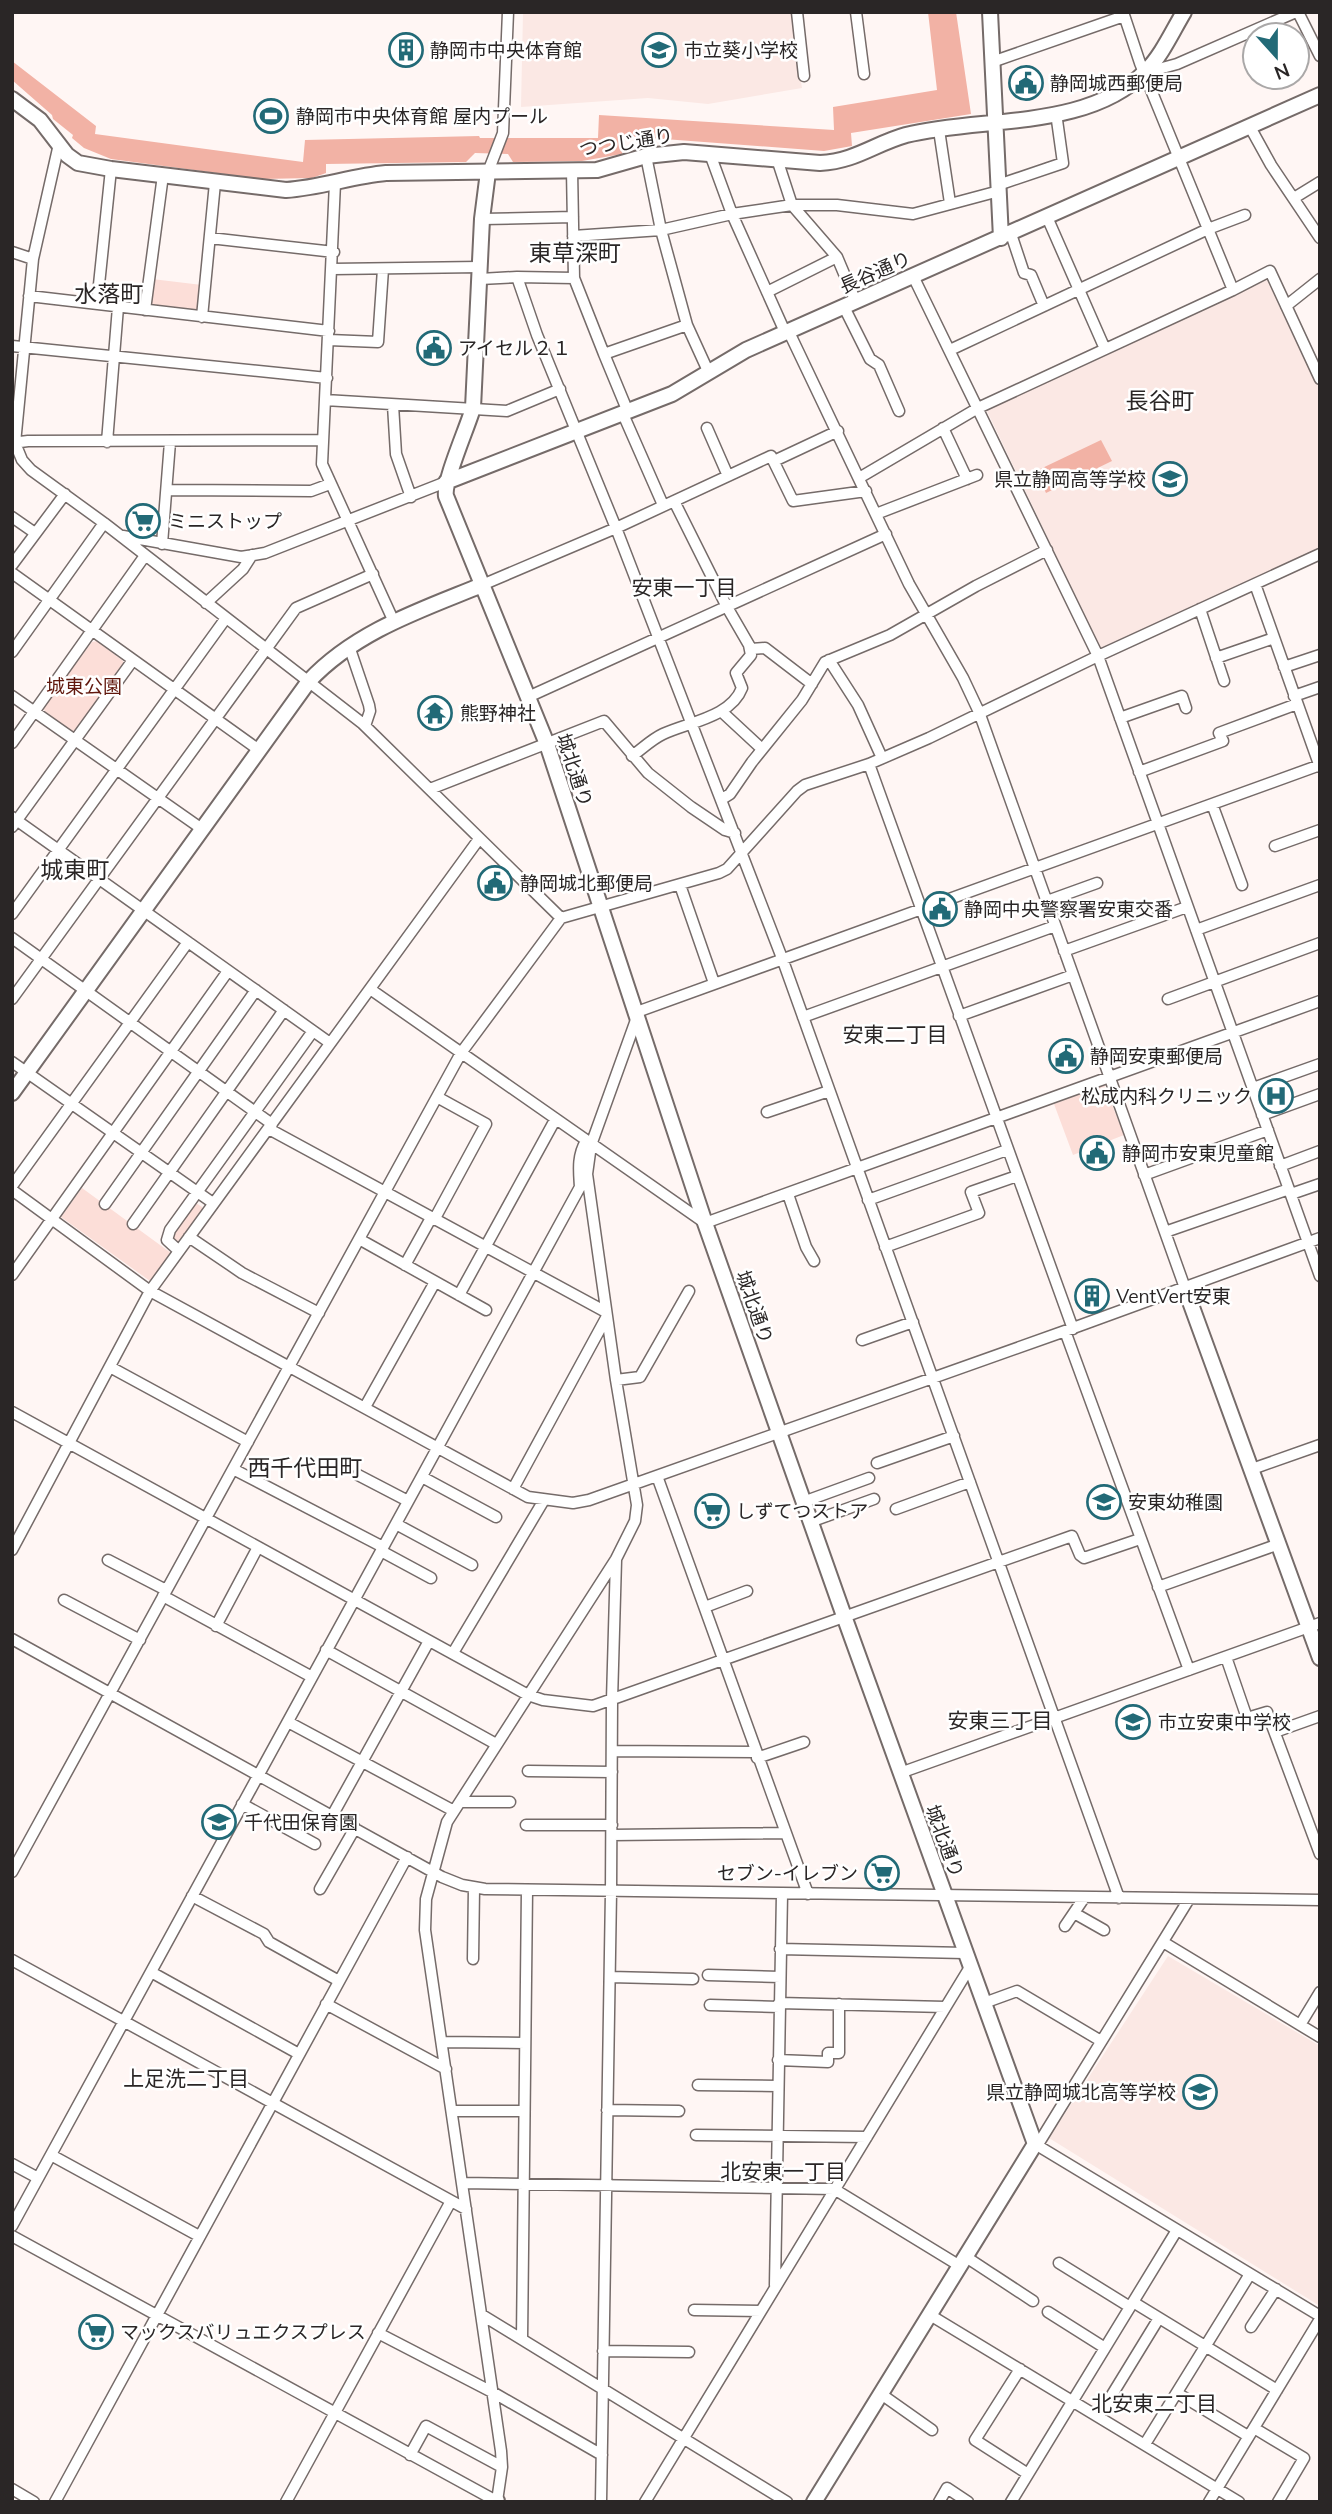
<svg xmlns="http://www.w3.org/2000/svg" width="1332" height="2514" font-family="Mulish,'Noto Sans JP',sans-serif">
<rect width="100%" height="100%" fill="#fff6f4"/>
<!-- built -->
<path fill="#fbe8e4" d="M523,12H791L802,88L708,104L648,98L521,107Z
M1267,280L1320,388V550L1101,649L986,409Z
M1168,1956L1320,2046V2306L1049,2138Z"/>
<!-- green -->
<path fill="#fcded8" d="M152,279L202,285L199,311L195,313L151,308L148,304Z
M97,641L123,661L124,665L75,731H72L45,712L43,707L92,642Z
M1104,1085L1124,1135L1073,1155L1054,1104Z
M82,1188L171,1253L150,1281L61,1217Z
M196,1203L202,1207V1213L176,1244L170,1238Z"/>
<!-- water -->
<path fill="#f2b2a5" d="M928,12H956L971,114L851,133L852,146L824,151L624,136L622,154L582,161L513,162L508,154L475,153L466,162L326,164V173L312,178L262,179L111,159L84,148L72,138L73,135L53,119L52,115L12,80V61L96,126L95,134L303,162L305,140L479,136L480,138H598L599,115L834,130L833,107L937,90Z
M1101,440L1112,461L1046,493L1036,471Z"/>
<g fill="none" stroke-linecap="round" stroke-linejoin="round">
<!-- street casing -->
<g stroke="#756b69" stroke-width="13">
<path id="street" d="M797,12L804,76
M856,12L864,74
M1123,12L1140,63L1233,290
M1298,12L1320,56
M992,62L1124,16
M1144,73L1177,64L1296,12
M1250,127L1271,165L1320,238
M939,130L950,203
M59,144L33,259L15,443L22,460L31,470L104,523L362,723L561,918L719,873L727,869L797,791L805,785L869,764L929,738L1098,656L1320,554
M710,154L732,214L785,332
M646,156L661,230L687,325L708,371
M777,159L792,205L837,257L856,302
M572,170L574,278
M488,172L503,133L508,12
M335,183L322,464L394,622
M998,185L1063,163L1056,113
M1294,198L1320,182
M1047,217L1105,349
M482,219L573,217
M1011,234L1024,273L1031,275L1044,306
M573,236L661,230L732,214L792,205H837L913,214L999,191
M210,238L334,252
M12,252L33,259
M333,269L480,267
M913,276L1098,656L1320,1276
M480,279L517,277
M767,292L837,257
M29,296L329,331
M97,304L111,169
M1286,306L1320,279
M844,307L870,359L879,365L899,411
M145,310L163,175
M202,317L215,183
M687,325L604,354L574,278L517,277L537,335L616,528L782,958L1119,1898
M788,330L909,584L963,678L979,712L1185,1288
M329,340L378,342L383,269
M12,346L327,378
M950,350L1208,229L1245,215
M604,354L628,412
M325,400L507,411L560,389
M393,405L396,454L411,497
M623,414L663,505
M707,428L728,476
M943,428L967,479
M107,442L118,307
M12,443L28,441L323,440
M774,461L838,431
M859,478L978,408L1233,290L1270,271L1320,379
M168,490L311,491L330,484
M876,514L977,475
M12,517L35,533
M123,536L241,557L265,553L446,482
M162,544L170,442
M12,565L65,494
M12,573L259,750
M1255,584L1320,767
M482,585L616,528L771,456L793,501L866,491
M206,603L243,569L252,555
M1200,609L1224,681
M349,646L369,705L370,711L365,726
M751,649L765,648L812,684
M12,652L104,523
M1216,658L1274,638
M829,660L858,705L882,758
M1284,667L1320,655
M12,696L202,829
M1294,696L1320,687
M528,697L886,534
M721,711L762,749
M1120,718L1182,696L1186,708
M12,743L144,557
M632,756C642,749 652,739 663,734C689,722 731,717 742,688L736,673L751,655L749,645L727,607L674,501
M869,764L1073,1329
M1139,772L1223,741L1219,733L1297,704
M430,789L604,721L648,773L691,807L725,830L735,833
M722,799L730,794L752,762L802,700L825,662L890,635L976,586L1047,550
M1212,804L1242,885
M12,817L330,1043
M12,827L133,660
M1275,846L1320,830
M680,885L714,983
M1047,901L1097,883
M12,914L226,618
M1196,930L1320,885
M12,938L272,1124
M1064,951L1187,907
M370,989L705,1223L1320,1001
M12,999L296,608L373,574
M1168,999L1320,943
M634,1013L1320,765
M959,1016L1073,975
M803,1017L1055,926
M12,1062L213,1203
M1253,1088L1320,1064
M767,1112L829,1091
M1262,1115L1320,1094
M269,1129L606,1312
M1280,1166L1320,1151
M1144,1175L1268,1130
M12,1186L188,942
M12,1190L150,1291L528,1497L573,1503L589,1500L1065,1331L1320,1238
M788,1194L806,1247L814,1261
M1291,1194L1320,1184
M868,1200L1007,1150
M105,1204L256,990
M434,1220L486,1124L437,1097
M133,1224L284,1010
M1165,1232L1289,1189
M189,1237L242,1273L319,1313
M359,1239L486,1310
M885,1247L979,1213L971,1192L1017,1176
M179,1251L167,1240L170,1230L313,1031
M405,1265L431,1218
M12,1275L228,971
M459,1295L555,1120
M1065,1331L1189,1670
M862,1340L913,1322
M110,1367L248,1442
M616,1380L640,1377L689,1291
M365,1407L435,1282
M12,1412L528,1695L543,1700L593,1706L1072,1536L1080,1555L1084,1558L1140,1539
M877,1463L954,1436
M233,1469L383,1547
M1252,1469L1320,1445
M358,1475L408,1501
M657,1476L808,1894
M422,1477L496,1517
M513,1489L606,1318
M803,1502L869,1478
M896,1509L970,1482
M810,1522L874,1499
M396,1524L472,1565
M12,1550L150,1291L479,839
M381,1551L431,1578
M108,1560L166,1590
M1158,1587L1279,1544
M163,1596L312,1677
M64,1600L140,1640
M705,1607L747,1591
M216,1626L258,1547
M12,1639L442,1877L462,1885L485,1889L1320,1900
M326,1650L496,1744
M453,1653L544,1500
M1226,1657L1247,1718L1267,1712L1320,1854
M288,1722L454,1811
M1275,1732L1320,1716
M612,1751L755,1752
M757,1758L804,1742
M528,1771L612,1772
M900,1773L1320,1623
M460,1802H510
M242,1804L315,1844
M332,1816L429,1641
M526,1825H612
M612,1835L785,1833
M12,1872L461,1053L561,918
M320,1889L355,1828
M192,1896L264,1934L269,1942L339,1981
M1074,1913L1104,1930
M1065,1926L1084,1898
M1163,1942L1320,2037
M780,1949L965,1953
M473,1959L474,1888
M12,1960L466,2209
M151,1972L299,2054
M708,1975L780,1977
M610,1977L693,1979
M779,2003L945,2007
M984,2003L1017,1991L1101,2041
M326,2004L446,2069
M710,2005L779,2007
M1300,2025L1320,1992
M442,2042L525,2043
M778,2060L828,2062V2053H839V2004
M698,2085L777,2086
M607,2110L679,2111
M452,2111H524
M696,2135L867,2137
M1035,2144L1320,2316
M1037,2146L1189,1899
M51,2155L199,2236
M12,2164L38,2178
M462,2183L834,2189L960,2266
M12,2226L580,1187C579,1171 577,1156 586,1141
M12,2236L498,2502
M966,2257L1033,2301
M1059,2263L1130,2307
M775,2285L782,1894
M1133,2302L1277,2390
M694,2310L761,2311
M1048,2312L1105,2348
M482,2315L787,2502
M930,2315L1239,2502
M1251,2327L1276,2289
M378,2333L494,2393L602,2455
M522,2339L527,1890
M603,2351L689,2352
M1020,2369L975,2440L1028,2474
M1177,2393L1248,2436
M881,2394L932,2430
M1099,2416L1159,2318
M1254,2428L1304,2458L1278,2502
M1145,2444L1250,2274
M410,2455L426,2426L502,2467
M12,2489L34,2502
M497,2501L502,2467L501,2451L425,1930L426,1899L447,1822L616,1559L635,1521L637,1505L616,1380L587,1174L591,1145L636,1020
M55,2502L407,1857
M286,2502L451,2201
M601,2502L611,1892L612,1700L616,1560
M645,2502L970,1967
M939,2502L947,2488L968,2502
M1011,2502L1177,2230
M1209,2502L1320,2319"/>
</g>
<!-- secondary casing -->
<g stroke="#756b69" stroke-width="18">
<path id="secondary" d="M990,12L1001,238
M12,99L40,120L67,155L78,163L111,169L286,190C320,188 352,176 386,173L597,170L646,156L684,152L820,163C856,161 874,144 906,135C982,116 1087,131 1146,71C1162,55 1172,32 1184,12
M488,172L482,219L473,408C468,426 443,482 446,496L547,744L705,1223L844,1616L1035,2144L814,2502
M446,482L672,394L746,350L1320,95
M12,1093L309,681C356,631 421,610 482,585
M1185,1288L1320,1658
M497,2502V2501"/>
</g>
<!-- street -->
<use href="#street" stroke="#fff" stroke-width="10"/>
<!-- secondary -->
<use href="#secondary" stroke="#fff" stroke-width="14"/>
</g>
<!-- icons -->
<defs>
<g id="building-ring" transform="scale(1.75)"><circle r="9.5" fill="#fff" stroke="#226a77" stroke-width="1.5"/><path d="M-4-6H4V6H1V3H-1V6H-4ZM-2.5-4.3h1.7v1.8h-1.7ZM.8-4.3h1.7v1.8H.8ZM-2.5-1h1.7V.8h-1.7ZM.8-1h1.7V.8H.8Z" fill="#226a77"/></g>
<g id="school-ring" transform="scale(1.75)"><circle r="9.5" fill="#fff" stroke="#226a77" stroke-width="1.5"/><path d="M0-5L7-2L0 1L-7-2ZM-4 1L0 2.5L4 1V4Q0 6-4 4Z" fill="#226a77"/></g>
<g id="civic-ring" transform="scale(1.75)"><circle r="9.5" fill="#fff" stroke="#226a77" stroke-width="1.5"/><path d="M-.6-6.5H3V-4.5H.6V-3L4-1V1h2V6H-6V1h2V-1L-.6-3ZM-1.2 2.5V6h2.4V2.5Z" fill="#226a77"/></g>
<g id="stadium-ring" transform="scale(1.75)"><circle r="9.5" fill="#fff" stroke="#226a77" stroke-width="1.5"/><path d="M0-5a6.5 5 0 1 0 0 10a6.5 5 0 1 0 0-10ZM-3.5-1.8h7v3.6h-7Z" fill="#226a77"/></g>
<g id="supermarket-ring" transform="scale(1.75)"><circle r="9.5" fill="#fff" stroke="#226a77" stroke-width="1.5"/><path d="M-6-5.5h2.5l.6 2H6L4.5 2H-2.5L-4.4-4H-6ZM-1.5 3.2a1.3 1.3 0 1 0 .1 0ZM3 3.2a1.3 1.3 0 1 0 .1 0Z" fill="#226a77"/></g>
<g id="temple-ring" transform="scale(1.75)"><circle r="9.5" fill="#fff" stroke="#226a77" stroke-width="1.5"/><path d="M0-6L5-2H3V0L6.5 2.5H4V6H1.5V3h-3V6H-4V2.5H-6.5L-3 0V-2H-5Z" fill="#226a77"/></g>
<g id="hospital-ring" transform="scale(1.75)"><circle r="9.5" fill="#fff" stroke="#226a77" stroke-width="1.5"/><path d="M-5-5h3v3.5h4V-5h3V5h-3V1.5h-4V5h-3Z" fill="#226a77"/></g>
</defs>
<g fill-rule="evenodd">
<use href="#building-ring" x="406" y="50"/>
<use href="#school-ring" x="659" y="50"/>
<use href="#civic-ring" x="1026" y="83"/>
<use href="#stadium-ring" x="271" y="116"/>
<use href="#civic-ring" x="434" y="348"/>
<use href="#school-ring" x="1170" y="479"/>
<use href="#supermarket-ring" x="143" y="521"/>
<use href="#temple-ring" x="435" y="713"/>
<use href="#civic-ring" x="495" y="883"/>
<use href="#civic-ring" x="940" y="909"/>
<use href="#civic-ring" x="1066" y="1056"/>
<use href="#hospital-ring" x="1276" y="1096"/>
<use href="#civic-ring" x="1097" y="1153"/>
<use href="#building-ring" x="1092" y="1296"/>
<use href="#school-ring" x="1104" y="1502"/>
<use href="#supermarket-ring" x="712" y="1511"/>
<use href="#school-ring" x="1133" y="1722"/>
<use href="#school-ring" x="219" y="1822"/>
<use href="#supermarket-ring" x="882" y="1873"/>
<use href="#school-ring" x="1200" y="2092"/>
<use href="#supermarket-ring" x="96" y="2332"/>
</g>
<g text-anchor="middle" stroke-width="5" stroke-linejoin="round" paint-order="stroke">
<!-- poi labels -->
<g font-size="19" fill="#2a2626" stroke="#fff" text-anchor="start">
<text x="430" y="57">静岡市中央体育館</text>
<text x="684" y="57">市立葵小学校</text>
<text x="1050" y="90">静岡城西郵便局</text>
<text x="296" y="123">静岡市中央体育館 屋内プール</text>
<text x="458" y="355">アイセル２１</text>
<text x="1146" y="486" text-anchor="end">県立静岡高等学校</text>
<text x="168" y="528">ミニストップ</text>
<text x="460" y="720">熊野神社</text>
<text x="520" y="890">静岡城北郵便局</text>
<text x="964" y="916">静岡中央警察署安東交番</text>
<text x="1090" y="1063">静岡安東郵便局</text>
<text x="1252" y="1103" text-anchor="end">松成内科クリニック</text>
<text x="1122" y="1160">静岡市安東児童館</text>
<text x="1116" y="1303">VentVert安東</text>
<text x="1128" y="1509">安東幼稚園</text>
<text x="736" y="1518">しずてつストア</text>
<text x="1158" y="1729">市立安東中学校</text>
<text x="244" y="1829">千代田保育園</text>
<text x="858" y="1880" text-anchor="end">セブン-イレブン</text>
<text x="1176" y="2099" text-anchor="end">県立静岡城北高等学校</text>
<text x="120" y="2339">マックスバリュエクスプレス</text>
</g>
<!-- street labels -->
<g font-size="19" fill="#2a2626" stroke="#fff">
<text transform="translate(626 142) rotate(-9)" y="7">つつじ通り</text>
<text transform="translate(875 272) rotate(-24)" y="7">長谷通り</text>
<text transform="translate(575 770) rotate(72)" y="7">城北通り</text>
<text transform="translate(755 1307) rotate(71)" y="7">城北通り</text>
<text transform="translate(945 1841) rotate(70)" y="7">城北通り</text>
</g>
<!-- park labels -->
<g font-size="19" fill="#61180d" stroke="#fff">
<text x="84" y="693">城東公園</text>
</g>
<!-- neighbourhood labels -->
<g font-size="21" fill="#2a2626" stroke="#fff">
<text x="684" y="595">安東一丁目</text>
<text x="895" y="1042">安東二丁目</text>
<text x="1000" y="1728">安東三丁目</text>
<text x="186" y="2086">上足洗二丁目</text>
<text x="783" y="2179">北安東一丁目</text>
<text x="1154" y="2411">北安東二丁目</text>
</g>
<!-- quarter labels -->
<g font-size="23" fill="#2a2626" stroke="#fff">
<text x="575" y="261">東草深町</text>
<text x="109" y="302">水落町</text>
<text x="1160" y="409">長谷町</text>
<text x="75" y="878">城東町</text>
<text x="305" y="1476">西千代田町</text>
</g>
</g>
<!-- border -->
<rect width="1332" height="2514" fill="none" stroke="#2a2626" stroke-width="28"/>
<!-- north arrow -->
<g transform="translate(1276 56) rotate(159)"><circle r="33" fill="#ffffff" stroke="#aaa8a8" stroke-width="2"/>
<path d="M0-5L12 26L0 18L-12 26Z" fill="#226a77"/>
<text y="-10" font-size="19" font-weight="bold" text-anchor="middle" fill="#2a2626">N</text>
</g>
</svg>
